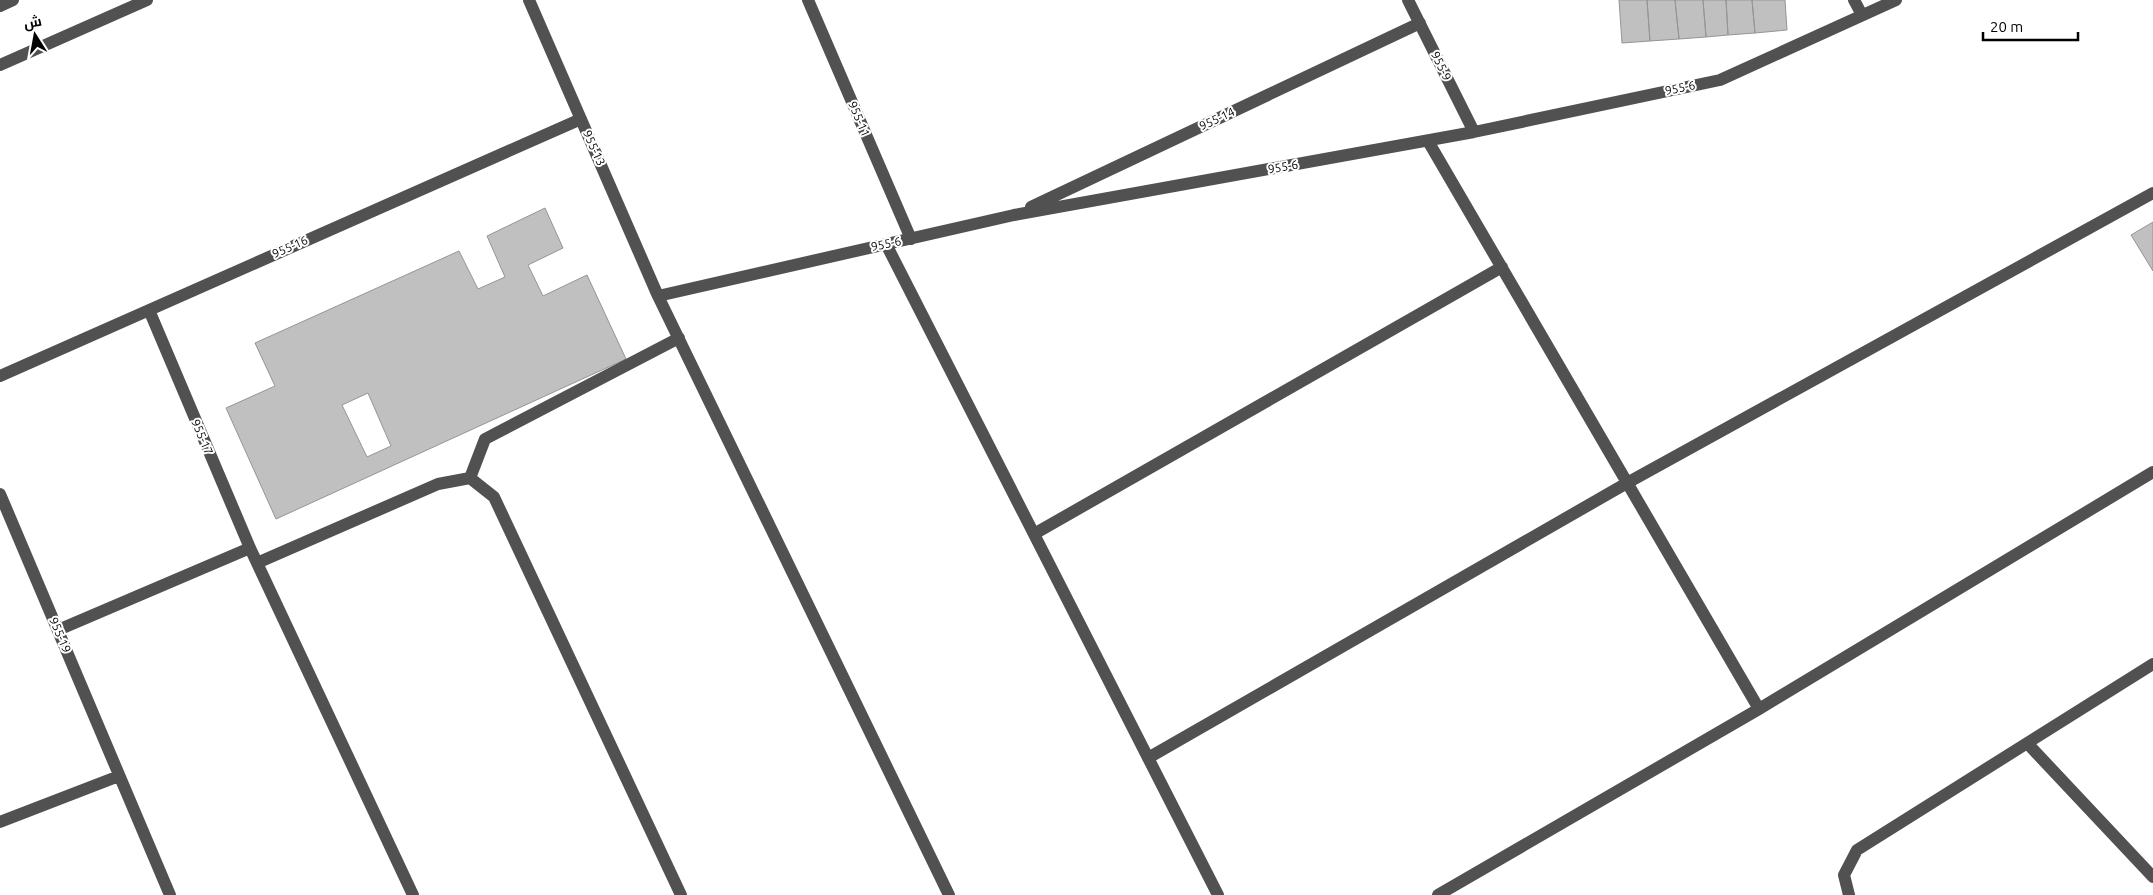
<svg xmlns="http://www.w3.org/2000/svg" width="2153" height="895" font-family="Ubuntu,Cairo,sans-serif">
<rect width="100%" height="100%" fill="#fff"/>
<!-- building -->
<path fill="#c0c0c0" stroke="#959595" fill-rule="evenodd" d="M1619,0H1647L1650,41L1622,43Z
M1647,0H1675L1679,39L1650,41Z
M1675,0H1703L1706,37L1679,39Z
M1703,0H1726L1728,35L1706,37Z
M1726,0H1752L1755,33L1728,35Z
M1752,0H1785L1787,30L1755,33Z
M545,208L563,248L528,265L543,296L587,275L626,359L276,519L226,408L275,386L255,343L459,251L478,289L505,277L487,236ZM368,393L391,446L367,457L342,405Z
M2153,222V271L2131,235Z"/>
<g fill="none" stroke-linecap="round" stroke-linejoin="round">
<!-- minor -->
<path stroke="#515151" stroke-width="12" d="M529,0L658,296L949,895
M808,0L911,239
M1408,0L1474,132
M1854,0L1862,15
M0,6L13,0
M0,65L147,0
M1428,141L1759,709
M1031,207L1420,23
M886,244L1218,895
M658,296L1014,215L1474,132L1720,80L1896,0
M149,310L250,548L413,895
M0,376L581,119
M470,478L494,497L681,895
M470,478L485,439L679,338
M0,494L170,895
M1034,534L1502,267
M257,563L438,484L470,478
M58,630L250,548
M2027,743L2153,877
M1148,758L1627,483L2153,193
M0,822L119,776
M1438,895L1759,709L2153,472
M1849,895L1844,875L1857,850L2153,664"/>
</g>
<g text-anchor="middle" stroke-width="4" stroke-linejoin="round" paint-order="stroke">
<!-- street labels -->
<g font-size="12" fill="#000" stroke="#fff">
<text transform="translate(1441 66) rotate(64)" y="4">955-9</text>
<text transform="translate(1680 88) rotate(-12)" y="4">955-6</text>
<text transform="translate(859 119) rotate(67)" y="4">955-11</text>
<text transform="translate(1217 119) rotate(-25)" y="4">955-14</text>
<text transform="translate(594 148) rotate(66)" y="4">955-13</text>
<text transform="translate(1283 167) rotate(-10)" y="4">955-6</text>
<text transform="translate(886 244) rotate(-12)" y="4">955-6</text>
<text transform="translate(290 247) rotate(-24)" y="4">955-16</text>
<text transform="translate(202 437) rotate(67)" y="4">955-17</text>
<text transform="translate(60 635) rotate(67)" y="4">955-19</text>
</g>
</g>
<!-- north arrow -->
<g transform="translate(35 35) rotate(349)" stroke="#ffffff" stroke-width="4" paint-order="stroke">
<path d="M0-4L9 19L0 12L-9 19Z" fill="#000000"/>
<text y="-8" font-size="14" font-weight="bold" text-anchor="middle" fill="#000000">ش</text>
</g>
<!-- scale -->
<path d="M1983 32v8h95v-8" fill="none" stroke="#000000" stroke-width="2.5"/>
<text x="1990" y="32" font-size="15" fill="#000000" stroke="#ffffff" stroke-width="4" paint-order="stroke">20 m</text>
</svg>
